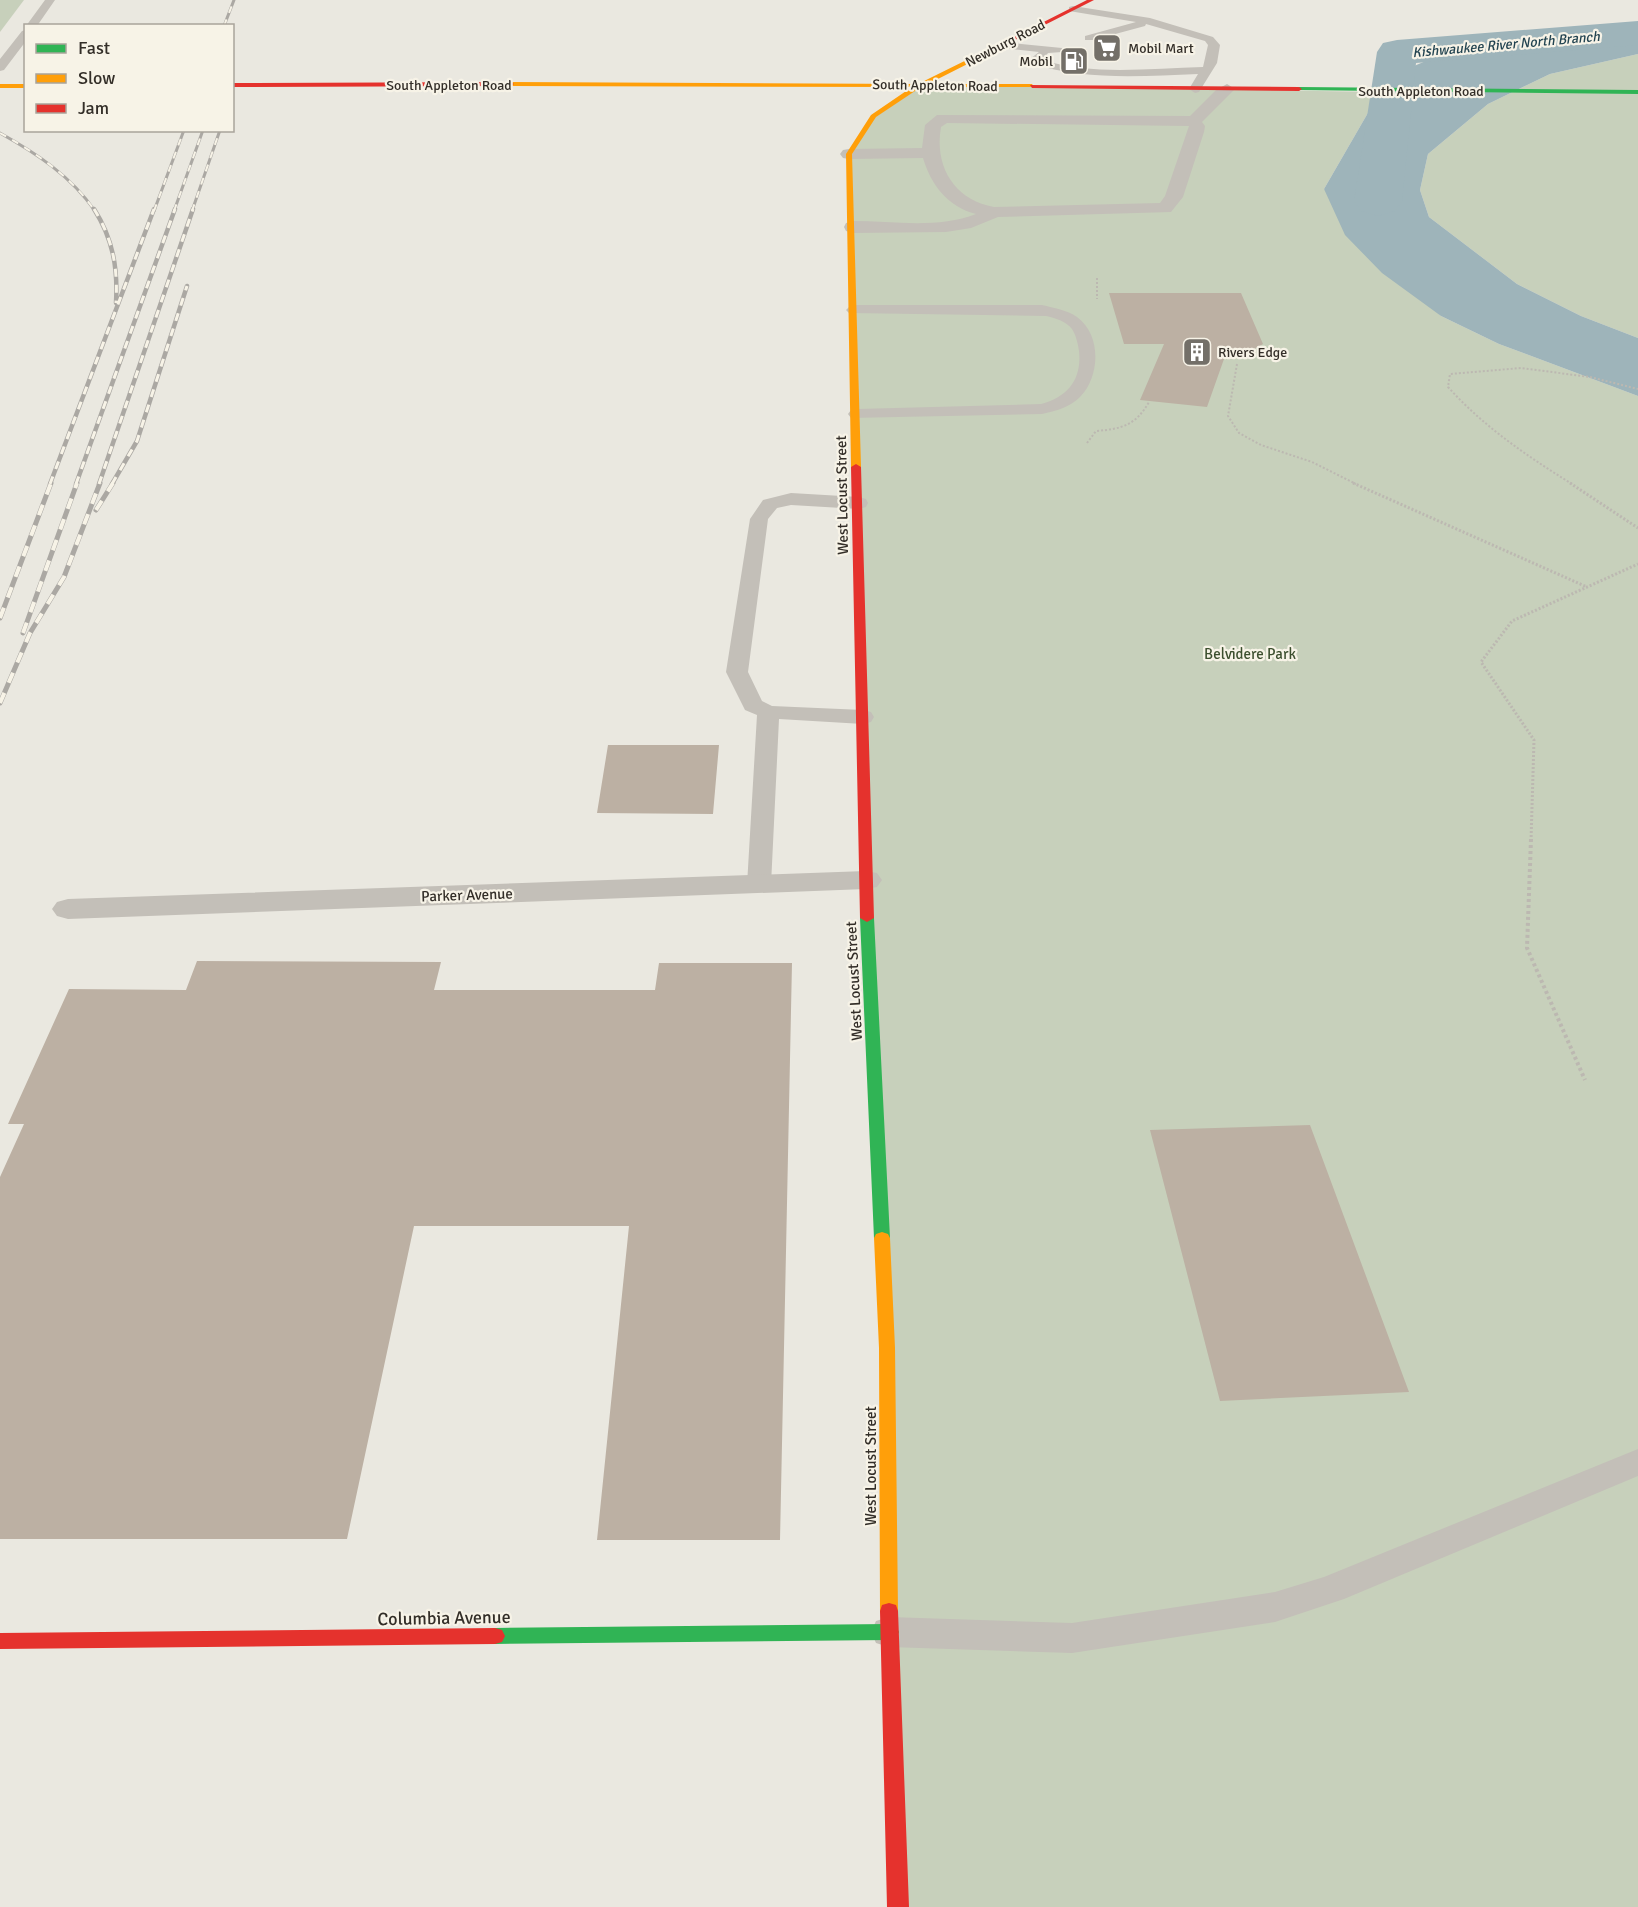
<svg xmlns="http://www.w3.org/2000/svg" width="1638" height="1907" font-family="Signika,sans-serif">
<rect width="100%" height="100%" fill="#eae8e0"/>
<!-- green -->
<path fill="#c7d0bb" d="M0,0H24L0,32Z
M1638,54V338L1581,316L1517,284L1429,217L1420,190L1428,154L1488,104L1550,74Z
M920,85L1380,92L1324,189L1441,316L1499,344L1638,396V1907H898L849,154L873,116Z"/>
<!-- water -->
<path fill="#9eb4ba" d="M1638,24V54L1550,74L1488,104L1428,154L1420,190L1429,217L1517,284L1581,316L1638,338V396L1499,344L1441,316L1382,273L1345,235L1324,189L1380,92L1398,73L1428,60L1501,39L1578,33Z"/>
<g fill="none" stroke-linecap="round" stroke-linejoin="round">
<!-- river -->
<path fill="#9eb4ba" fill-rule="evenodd" d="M1638,21V45L1416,63L1402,201L1395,211L1378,216L1361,211L1354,201L1377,52L1383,43L1397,40Z"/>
</g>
<!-- building -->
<path fill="#bcb0a3" d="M1109,293H1241L1263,344L1244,355L1224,359L1207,407L1140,400L1164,344H1124Z
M608,745H719L713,814L597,813Z
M197,961L441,962L434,990H655L659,963H792L780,1540H597L629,1226H414L347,1539H0V1177L24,1124H8L69,989L186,990Z
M1310,1125L1409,1392L1220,1401L1150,1130Z"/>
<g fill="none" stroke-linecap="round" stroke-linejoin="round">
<!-- path-far2 -->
<path stroke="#bcb8b1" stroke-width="2" stroke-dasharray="2 2" stroke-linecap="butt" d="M1097,278V299
M1237,364L1228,416L1239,433L1261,445L1312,462L1356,484
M1087,443L1096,431C1122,429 1136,425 1149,402
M1572,484C1527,456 1484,427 1448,387L1450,374L1521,368L1590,377L1638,389"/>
<!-- path-far1 -->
<path stroke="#bcb8b1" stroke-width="3" stroke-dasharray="2 2" stroke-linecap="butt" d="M1353,483L1587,587
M1570,483L1638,528
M1531,841L1534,740L1481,662L1512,621L1638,564"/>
<!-- path -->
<path stroke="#bcb8b1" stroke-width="4" stroke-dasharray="3 3" stroke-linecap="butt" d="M1531,839L1527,948L1585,1080"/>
<!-- lane -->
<path fill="#c3bfb8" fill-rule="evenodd" d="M45,0H55L37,26H26Z
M1073,6L1150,18L1213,37L1220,45L1217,63L1199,92L1195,93L1189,89L1198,74C1142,76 1085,81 1030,63V59L1039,52L1001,48L995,45L1001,42L1062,48V52L1048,53L1043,60C1093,76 1151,68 1203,67L1208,45L1205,41L1146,24L1145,26L1093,40H1085V36L1136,22L1069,11V7Z
M26,30V41L4,70L0,71V59L22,31Z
M854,305H1042C1054,308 1067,310 1077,317C1102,335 1100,377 1080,397C1070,407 1056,411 1042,414L851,418L848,414L851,410L857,409L1041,404C1068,397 1082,379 1079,351C1078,344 1076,335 1072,329C1066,321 1055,318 1046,316L849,313L846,310L849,307Z
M791,493L859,497L866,499L868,503L866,507L859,509L791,505L777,508L768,519L748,672L762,701L772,706L863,710L871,712L874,717L871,722L863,724L779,719L771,885L768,890L759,892L750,890L747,885L757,715L745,710L726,672L750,519L763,500Z
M1638,1449V1476L1344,1599L1275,1622L1072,1653L889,1647L876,1643L871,1632L876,1621L889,1617L1072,1623L1275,1592L1324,1577Z"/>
<!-- street -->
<path fill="#c3bfb8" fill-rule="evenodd" d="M1227,84L1235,89L1202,122L1205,126L1204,132L1183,197L1171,212L998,217L971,228L946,232L853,233L846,231L844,227L846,223L853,221C893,221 938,229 976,214C948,207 931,185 923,158L849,159L843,158L840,154L843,150L849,149L922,148L925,125L937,115L1190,116L1216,90ZM947,123L1188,126H1189L1165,196L1160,203L994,207C954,200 934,166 941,127Z
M866,871L877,873L882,880L877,887L866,889L68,919L57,916L52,909L57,902L68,899Z"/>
<!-- fast -->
<path fill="#30b455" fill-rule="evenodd" d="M1299,87L1638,90V94L1297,90Z
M867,914L874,918L890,1238L888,1242H876L874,1238L860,918Z
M889,1624L896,1626L899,1632L896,1638L889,1640L495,1644L488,1642L485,1636L488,1630L495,1628Z"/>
<!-- slow -->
<path fill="#ff9f0a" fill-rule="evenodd" d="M1001,43L1003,46L928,84H1032L1034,87H921L876,117L852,154L861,467L856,470L851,467L846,154L871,115L912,87L511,86L508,84L511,82L918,84Z
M0,84H26V88H0Z
M882,1232L888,1234L890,1238L895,1348L898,1611L896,1617L889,1619L882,1617L880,1611L879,1348L874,1238L876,1234Z"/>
<!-- jam -->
<path fill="#e5322d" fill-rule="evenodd" d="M1087,0H1094L1003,46L998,45Z
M232,83L511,82L514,84L511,86L232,87Z
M1030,85L1299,87L1302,89L1299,91L1032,88Z
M856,464L861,467L874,918L867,922L860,918L851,467Z
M889,1603L896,1605L898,1611L909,1907H887L880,1611L882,1605Z
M495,1628L502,1630L505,1636L502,1642L495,1644L0,1649V1633Z"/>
<!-- rail-far2 casing -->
<g stroke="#aba8a3" stroke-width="3">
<path id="rail-far2" d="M224,26L234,0
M0,133C36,153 71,176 95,211
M154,211L184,130
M174,211L203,130
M192,211L220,130"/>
</g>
<!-- rail-far1 casing -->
<g stroke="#aba8a3" stroke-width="4.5">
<path id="rail-far1" d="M94,209C113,239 118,268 116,303
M50,484L154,209
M76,484L175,209
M99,484L193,209
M112,484L137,441L187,286"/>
</g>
<!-- rail casing -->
<g stroke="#aba8a3" stroke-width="5">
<path id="rail" d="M96,510L113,483
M0,618L51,483
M23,633L77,483
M0,703L30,633L64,577L100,483"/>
</g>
<!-- rail-far2 -->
<use href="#rail-far2" stroke="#f7f3e7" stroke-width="2" stroke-dasharray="7" stroke-linecap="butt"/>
<!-- rail-far1 -->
<use href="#rail-far1" stroke="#f7f3e7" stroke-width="3" stroke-dasharray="8" stroke-linecap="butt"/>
<!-- rail -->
<use href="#rail" stroke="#f7f3e7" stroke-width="4" stroke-dasharray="11" stroke-linecap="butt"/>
</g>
<!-- icons -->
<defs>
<g id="supermarket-square" transform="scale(1.5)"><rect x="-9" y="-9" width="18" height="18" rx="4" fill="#736f68" stroke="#f7f3e7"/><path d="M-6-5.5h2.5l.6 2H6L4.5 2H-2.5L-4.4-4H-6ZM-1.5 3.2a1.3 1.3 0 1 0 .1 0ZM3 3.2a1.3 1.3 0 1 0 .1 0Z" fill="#fff"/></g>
<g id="fuel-square" transform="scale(1.5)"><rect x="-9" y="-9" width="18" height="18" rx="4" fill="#736f68" stroke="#f7f3e7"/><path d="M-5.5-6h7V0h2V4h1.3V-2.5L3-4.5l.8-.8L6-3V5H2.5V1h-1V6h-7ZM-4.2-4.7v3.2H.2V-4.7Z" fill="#fff"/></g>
<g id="building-square" transform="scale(1.5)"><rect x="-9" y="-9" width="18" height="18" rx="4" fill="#736f68" stroke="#f7f3e7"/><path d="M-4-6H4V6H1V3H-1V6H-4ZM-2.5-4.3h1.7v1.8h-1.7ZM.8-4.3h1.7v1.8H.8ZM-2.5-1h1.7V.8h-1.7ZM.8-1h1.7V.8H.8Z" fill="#fff"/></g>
</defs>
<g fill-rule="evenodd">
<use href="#supermarket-square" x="1107" y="48"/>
<use href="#fuel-square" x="1074" y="61"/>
<use href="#building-square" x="1197" y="352"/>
</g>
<g text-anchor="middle" stroke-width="4.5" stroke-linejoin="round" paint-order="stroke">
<!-- far-street labels -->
<g font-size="14" fill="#332e28" stroke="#f7f3e7">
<text transform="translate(1005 43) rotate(-27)" y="5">Newburg Road</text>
<text x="449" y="90">South Appleton Road</text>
<text transform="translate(935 85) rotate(1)" y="5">South Appleton Road</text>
<text x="1421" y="96">South Appleton Road</text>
</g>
<!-- far-water labels -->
<g font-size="14" font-style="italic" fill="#224350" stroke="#f7f3e7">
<text transform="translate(1506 44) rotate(-5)" y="5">Kishwaukee River North Branch</text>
</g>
<!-- far-poi labels -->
<g font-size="14" fill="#332e28" stroke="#f7f3e7" text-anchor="start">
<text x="1128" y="53">Mobil Mart</text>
<text x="1053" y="66" text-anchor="end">Mobil</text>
<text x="1218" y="357">Rivers Edge</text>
</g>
<!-- street labels -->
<g font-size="15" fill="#332e28" stroke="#f7f3e7">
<text transform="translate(842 495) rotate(-91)" y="5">West Locust Street</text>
<text transform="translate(467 895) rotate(-2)" y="5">Parker Avenue</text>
<text transform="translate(854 981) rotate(-93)" y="5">West Locust Street</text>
<text transform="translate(871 1466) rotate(-90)" y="5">West Locust Street</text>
</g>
<!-- park labels -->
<g font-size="15" fill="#3c4f2e" stroke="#f7f3e7">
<text x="1250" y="659">Belvidere Park</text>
</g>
<!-- near-street labels -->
<g font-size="18" fill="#332e28" stroke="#f7f3e7">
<text transform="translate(444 1618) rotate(-1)" y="6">Columbia Avenue</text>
</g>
</g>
<!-- legend -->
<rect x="24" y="24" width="210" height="108" fill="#f7f3e7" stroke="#a9a49b" stroke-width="1.5"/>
<rect x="36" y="44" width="30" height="9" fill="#30b455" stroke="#a9a49b" stroke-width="1.5"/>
<text x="78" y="54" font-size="18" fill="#332e28">Fast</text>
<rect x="36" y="74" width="30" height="9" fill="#ff9f0a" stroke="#a9a49b" stroke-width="1.5"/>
<text x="78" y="84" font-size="18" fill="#332e28">Slow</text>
<rect x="36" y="104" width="30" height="9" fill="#e5322d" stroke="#a9a49b" stroke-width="1.5"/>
<text x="78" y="114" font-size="18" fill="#332e28">Jam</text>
</svg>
